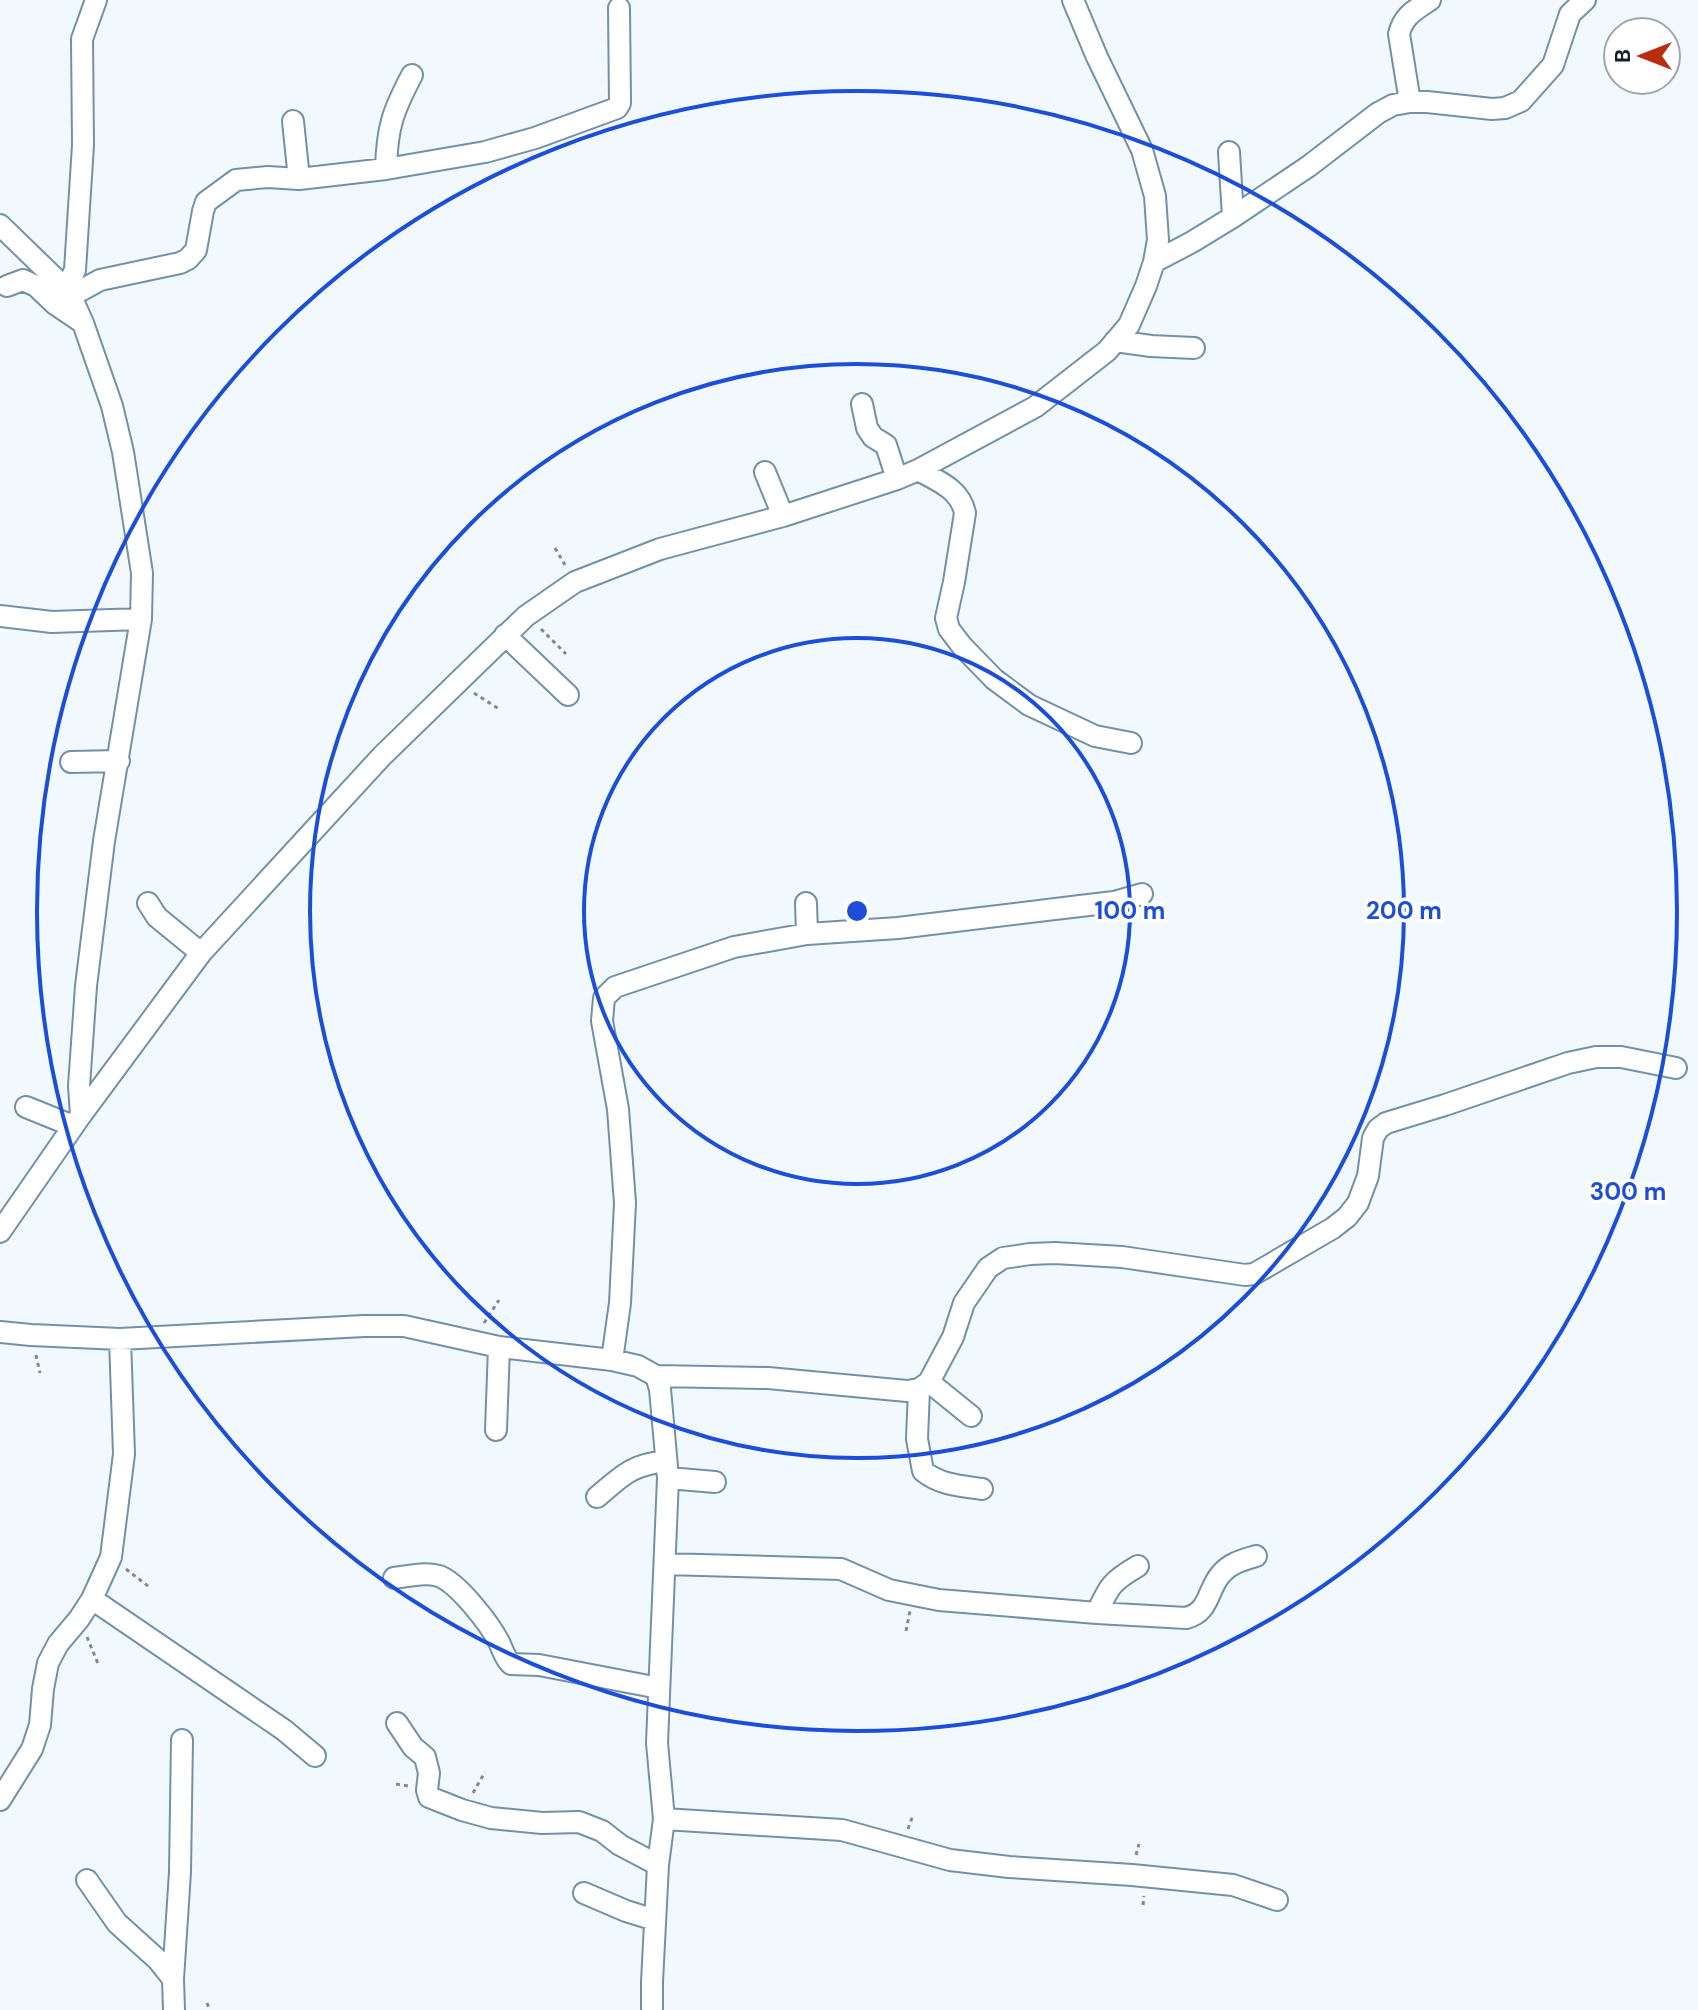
<svg xmlns="http://www.w3.org/2000/svg" width="1698" height="2010" font-family="'DM Sans',sans-serif">
<rect width="100%" height="100%" fill="#f2f9fe"/>
<g fill="none" stroke-linecap="round" stroke-linejoin="round">
<!-- minor casing -->
<g stroke="#7291a8" stroke-width="24">
<path id="minor" d="M1410,102L1399,34C1403,16 1415,10 1430,0
M293,121L299,179
M1229,152L1233,217
M386,169C387,127 393,111 412,75
M0,225L66,289L71,296L83,323L112,406L123,452L142,573L141,619L104,841L86,986L79,1086L81,1115
M1154,262L1192,242L1233,217L1309,166L1378,113L1393,105L1410,102H1427L1492,109L1505,108L1521,101L1553,65L1570,14L1585,0
M7,286L23,280L36,286L55,304L83,323
M66,289L75,270L83,145L82,39L96,0
M71,296L100,280L180,263L188,259L196,250L203,211L206,202L236,180L268,177L299,179L386,169L485,152L535,138L617,108L620,103L619,8
M1115,341L1151,346L1194,348
M862,404L867,428L873,437L886,445L897,479
M918,470C938,481 960,489 965,513L954,582L946,618L949,629L962,646L994,679L1029,705L1095,736L1131,743
M765,472L783,516
M0,616L52,622L141,619
M505,635L568,695
M71,762L119,761
M148,903L157,917L201,953
M806,903L807,934
M26,1107L73,1126
M0,1232L81,1115L201,953L382,756L526,616L575,582L660,549L783,516L897,479L918,470L1035,407L1107,351L1129,325L1146,286L1154,262L1158,240L1155,196L1142,150L1097,57L1073,0
M0,1332L31,1335L120,1339L364,1326H404L499,1347L612,1360L638,1366L656,1376L660,1389L668,1478L657,1743L664,1819L658,1865L652,1982V2010
M612,1360L620,1303L625,1203L618,1109L602,1021L604,998L615,987L734,947L807,934L898,928L1080,906L1114,902L1142,894
M656,1376L768,1378L907,1391L919,1389L929,1382L953,1337L964,1303L988,1268L1003,1258L1030,1254L1055,1253L1122,1257L1245,1275L1254,1274L1333,1228L1347,1217L1358,1203L1368,1176L1373,1138L1378,1129L1386,1123L1445,1105L1568,1063L1596,1057H1621L1676,1068
M929,1382L971,1416
M919,1389L917,1439L923,1471C940,1485 961,1486 982,1489
M496,1430L499,1347
M668,1478L715,1482
M597,1497C623,1475 631,1465 666,1461
M665,1564L841,1569L889,1590L939,1600L1097,1613L1186,1618C1210,1612 1207,1590 1221,1574C1230,1563 1243,1560 1256,1556
M394,1578C409,1576 424,1572 439,1576C458,1583 489,1623 499,1642C503,1650 504,1657 511,1664L539,1665L659,1688
M92,1599L284,1730L315,1756
M1097,1613C1109,1586 1112,1581 1138,1566
M397,1723L413,1747L425,1757L429,1773L427,1790L429,1797L462,1810L491,1818L542,1823L579,1822L602,1831L620,1845L658,1865
M0,1800L32,1749L40,1725L43,1689L48,1663L58,1644L79,1619L92,1599L111,1557L124,1454L120,1339
M664,1819L842,1830L950,1860L1009,1867L1132,1875L1233,1885L1277,1900
M87,1880L117,1923L158,1960L173,1979
M584,1893L626,1911L655,1920
M174,2010L173,1979L180,1872L182,1740"/>
</g>
<!-- path -->
<path stroke="#808a91" stroke-width="3" stroke-dasharray="4 4" stroke-linecap="butt" d="M555,548L565,565
M541,629L566,654
M474,693L499,709
M484,1323L499,1300
M36,1355L40,1373
M126,1569L148,1586
M906,1631L910,1611
M87,1637L99,1666
M396,1784L408,1786
M473,1793L485,1772
M908,1829L913,1815
M1136,1855L1139,1844
M1143,1905L1144,1896
M207,2003L210,2010"/>
<!-- minor -->
<use href="#minor" stroke="#fff" stroke-width="20"/>
</g>
<!-- distance rings -->
<g fill="none" stroke="#1d4ed8" stroke-width="4">
<circle cx="857" cy="911" r="273"/>
<circle cx="857" cy="911" r="547"/>
<circle cx="857" cy="911" r="820"/>
</g>
<circle cx="857" cy="911" r="12" fill="#1d4ed8" stroke="#fff" stroke-width="4"/>
<g font-size="24" text-anchor="middle" font-weight="bold" fill="#1d4ed8" stroke="#fff" stroke-width="7" stroke-linejoin="round" paint-order="stroke">
<text x="1130" y="919">100 m</text>
<text x="1404" y="919">200 m</text>
<text x="1628" y="1200">300 m</text>
</g>
<!-- north arrow -->
<g transform="translate(1642 56) rotate(270)"><circle r="38" fill="#ffffff" stroke="#a1a6aa" stroke-width="2"/>
<path d="M0-6L14 30L0 20L-14 30Z" fill="#b82c10"/>
<text y="-12" font-size="22" font-weight="bold" text-anchor="middle" fill="#14212a">B</text>
</g>
</svg>
